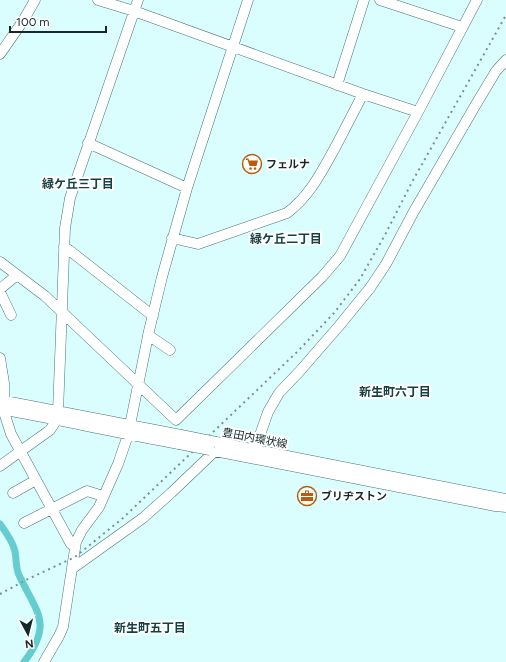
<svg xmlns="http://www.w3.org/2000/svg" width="506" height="662" font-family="Figtree,'Noto Sans JP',sans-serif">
<rect width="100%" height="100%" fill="#dafefe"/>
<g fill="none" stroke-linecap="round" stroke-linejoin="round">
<!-- canal -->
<path stroke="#66cdcf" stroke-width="7" d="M0,524C5,531 11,539 14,548C17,556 15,567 19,575C36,612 54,623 24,662"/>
<!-- minor casing -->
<g stroke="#497373" stroke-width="11">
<path id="minor" d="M98,0L134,11L363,94L418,112
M380,0L462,27
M0,54L23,21L35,0
M337,85L364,0
M88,143L187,188
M172,238L198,244L287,213C310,196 322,171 336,146C345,129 354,111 363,94
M64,247L69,250L153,316
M0,262L45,296L176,420L322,277L340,256L418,112L477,0
M0,289L17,275
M0,292L11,315
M148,335L170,350
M0,358L4,383V401
M0,400L181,435
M0,409C60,420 119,433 179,444
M3,409L11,434L71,544L75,546
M58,412L65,228L70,198L138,0
M216,442L506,499
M210,450L495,506L506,507
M257,450L261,432L268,412L279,393L299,372L339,326L370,288L386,264L413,213L475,106L496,71L506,60
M0,466L50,430L54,424V419
M13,493L36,480
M24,523L87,491L103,496
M73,568L143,518L171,493L215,451
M44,662L59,636L63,627L76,542L82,530L99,507L118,464L128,435L149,331L162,277L187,188L248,0"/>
</g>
<!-- minor -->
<use href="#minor" stroke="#fff" stroke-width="10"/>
<!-- rail -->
<path stroke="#779292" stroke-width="2" stroke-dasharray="2 4" stroke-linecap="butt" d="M0,594L26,580L75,557L123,518L298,351L334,313L360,279L386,233L412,182L506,15"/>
<!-- minor-bridge casing -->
<g stroke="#497373" stroke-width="11" stroke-linecap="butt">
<path id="minor-bridge" d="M181,435L216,442
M179,444L210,450"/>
</g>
<!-- minor-bridge -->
<use href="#minor-bridge" stroke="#fff" stroke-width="10"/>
</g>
<!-- icons -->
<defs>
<g id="supermarket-ring" transform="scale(1)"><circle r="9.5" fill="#fff" stroke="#ba5d0e" stroke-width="1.5"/><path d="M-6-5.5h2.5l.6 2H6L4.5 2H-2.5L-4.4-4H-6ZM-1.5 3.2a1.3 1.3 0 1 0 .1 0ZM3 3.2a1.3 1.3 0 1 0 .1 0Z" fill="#ba5d0e"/></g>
<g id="office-ring" transform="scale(1)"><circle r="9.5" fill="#fff" stroke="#ba5d0e" stroke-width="1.5"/><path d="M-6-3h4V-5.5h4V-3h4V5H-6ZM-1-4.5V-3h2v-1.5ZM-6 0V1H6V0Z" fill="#ba5d0e"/></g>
</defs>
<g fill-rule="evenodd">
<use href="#supermarket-ring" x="252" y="164"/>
<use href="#office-ring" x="307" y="496"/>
</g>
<g text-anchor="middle" stroke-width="4" stroke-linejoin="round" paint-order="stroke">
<!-- poi labels -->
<g font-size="11" font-weight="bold" fill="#172829" stroke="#fff" text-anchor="start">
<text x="266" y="168">フェルナ</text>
<text x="321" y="500">ブリヂストン</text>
</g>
<!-- street labels -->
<g font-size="11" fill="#172829" stroke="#fff">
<text transform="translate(255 438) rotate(11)" y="4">豊田内環状線</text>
</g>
<!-- neighbourhood labels -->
<g font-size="12" font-weight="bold" fill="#164041" stroke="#fff">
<text x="78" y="188">緑ケ丘三丁目</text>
<text x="286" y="243">緑ケ丘二丁目</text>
<text x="395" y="396">新生町六丁目</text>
<text x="150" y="632">新生町五丁目</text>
</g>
</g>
<!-- north arrow -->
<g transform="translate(28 634) rotate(173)" stroke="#ffffff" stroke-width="3" paint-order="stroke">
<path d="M0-3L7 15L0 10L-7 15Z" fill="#172829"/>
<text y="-6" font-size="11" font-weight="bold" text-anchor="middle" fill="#172829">N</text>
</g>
<!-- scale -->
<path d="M10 26v6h96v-6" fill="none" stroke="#172829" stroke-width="2"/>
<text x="16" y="26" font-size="12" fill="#172829" stroke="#ffffff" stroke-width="3" paint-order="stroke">100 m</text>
</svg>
